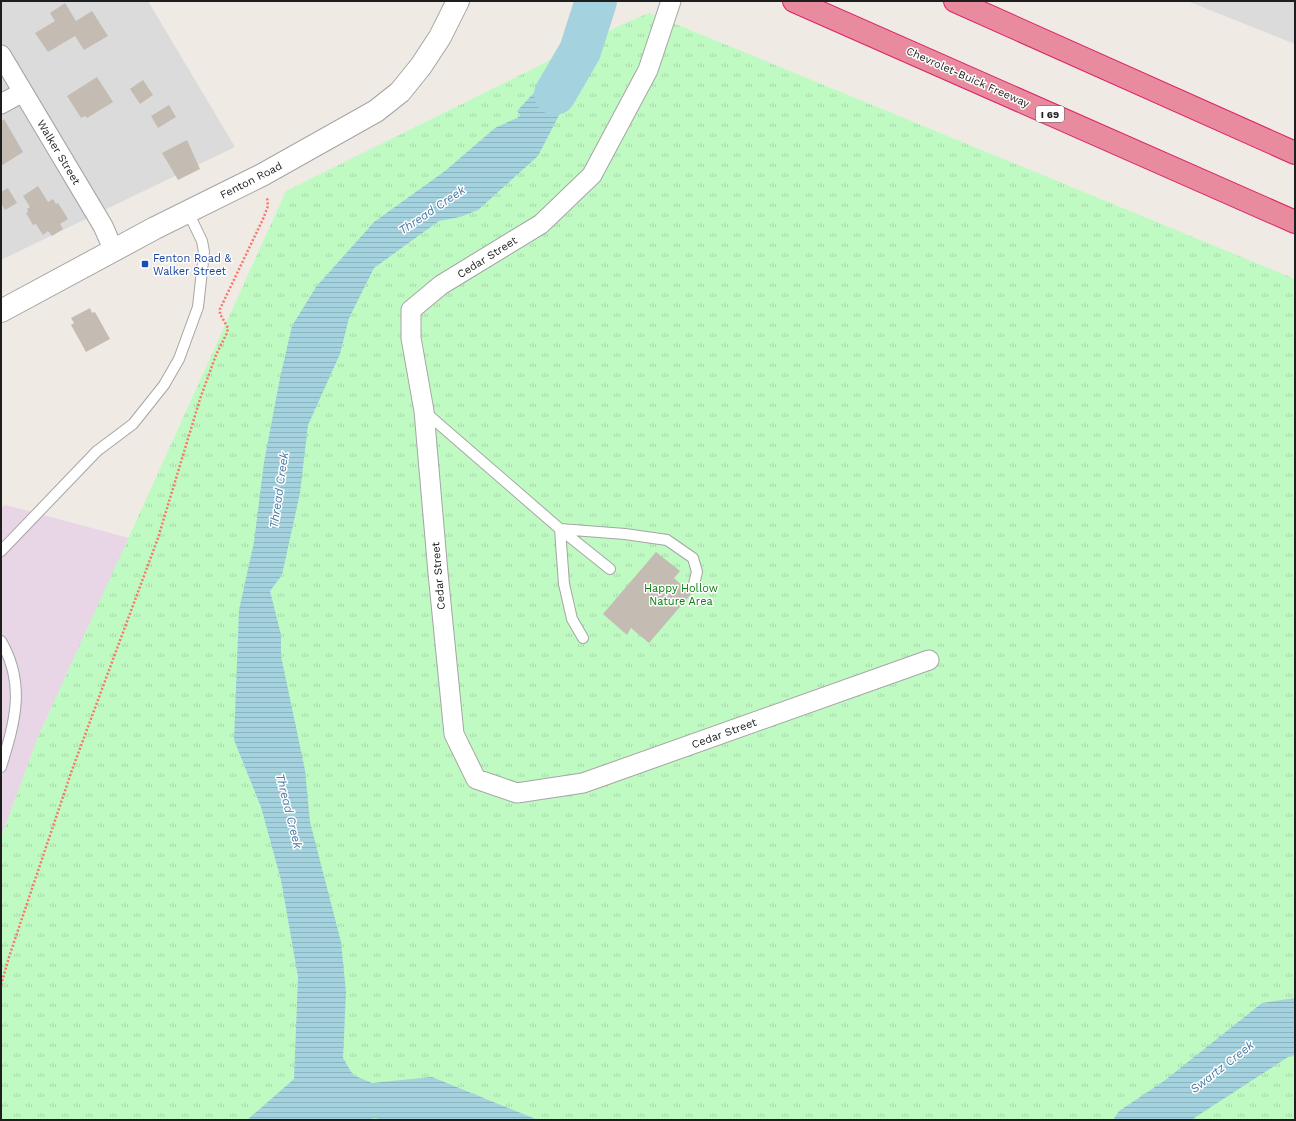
<svg xmlns="http://www.w3.org/2000/svg" width="1296" height="1121" font-family="'Work Sans',sans-serif">
<defs>
<pattern id="park-tufts" width="24" height="20" patternUnits="userSpaceOnUse"><rect width="24" height="20" fill="#c0fac3"/><path d="M3 7l-1-3M5 7V3M7 7l1-3M15 17l-1-3M17 17v-4M19 17l1-3" fill="none" stroke="#a5d6a7"/></pattern>
<pattern id="water-rules" width="6" height="5" patternUnits="userSpaceOnUse"><rect width="6" height="5" fill="#a4d2de"/><path d="M0 2.5h6" fill="none" stroke="#8db4be"/></pattern>
</defs>
<rect width="100%" height="100%" fill="#efebe4"/>
<!-- residential -->
<path fill="#dcdbdb" d="M1,1H148L235,147L1,260Z
M1187,1H1295V44Z"/>
<!-- industrial -->
<path fill="#e8d6e6" d="M6,505L129,538L38,737L1,838V507Z"/>
<!-- park -->
<path fill="url(#park-tufts)" d="M649,13L1295,279V1120H1V838L38,737L286,191L623,24Z"/>
<!-- water -->
<path fill="url(#water-rules)" d="M596,37L571,92L538,156L478,210L460,217L439,221L374,268L349,318L340,354L308,425L300,493L282,575L270,591L281,635V656L305,770L310,822L341,942L346,992L343,1058L353,1075L372,1083L432,1077L538,1120H385L375,1118L366,1120H247L294,1079L298,977L281,880L261,807L234,740L239,610L254,542L264,462L280,378L292,326L316,287L374,222L445,171L495,128L521,116L517,111L554,71L557,57Z
M1295,998V1055L1288,1057L1191,1120H1113L1119,1111L1164,1081L1262,1003Z"/>
<g fill="none" stroke-linecap="round" stroke-linejoin="round">
<!-- river -->
<path stroke="#a4d2de" stroke-width="42" d="M555,94L580,51L596,1"/>
</g>
<!-- building -->
<path fill="#c4bbb3" d="M65,3L76,21L92,11L108,36L84,50L75,36L48,52L35,33L55,21L50,13Z
M97,77L113,102L87,118L85,116L81,118L67,96Z
M143,80L153,95L140,104L130,89Z
M169,105L176,117L158,128L151,116Z
M4,119L23,152L1,166V122Z
M187,140L200,169L178,180L162,153Z
M38,186L48,202L53,199L56,204L58,203L68,219L60,224L63,229L52,236L48,231L43,235L36,224L33,225L26,213L28,212L27,209L30,207L23,196Z
M8,188L17,203L5,210L1,203V192Z
M90,308L92,313L95,312L110,339L86,352L71,325L74,323L71,318Z
M656,552L680,571L674,578L691,594L649,643L631,628L627,635L603,614Z"/>
<g fill="none" stroke-linecap="round" stroke-linejoin="round">
<!-- service casing -->
<g stroke="#a5a5a5" stroke-width="12">
<path id="service" d="M425,412L560,529L564,584L572,619L583,638
M560,529L625,534L667,540L693,558L697,572L694,584
M560,529L610,569
M1,551L97,451L133,424L164,385L179,359L198,307L204,252L202,241L188,212
M1,641C26,684 15,722 1,767"/>
</g>
<!-- minor casing -->
<g stroke="#a5a5a5" stroke-width="21">
<path id="minor" d="M671,1L648,70L592,175L541,224L441,285L411,310V338L424,411L438,573L454,734L476,779L517,793L583,783L929,660
M1,55L103,226L114,251
M1,104L23,92"/>
</g>
<!-- tertiary casing -->
<g stroke="#a5a5a5" stroke-width="24">
<path id="tertiary" d="M1,311L155,228L262,175L376,111L400,92L421,66L440,37L458,1"/>
</g>
<!-- motorway casing -->
<g stroke="#dd2267" stroke-width="24">
<path id="motorway" d="M794,1L1295,222
M955,1L1295,153"/>
</g>
<!-- path -->
<path stroke="#fb7469" stroke-width="2.5" stroke-dasharray="2 2" stroke-linecap="butt" d="M1,985L9,957L72,770L158,538L200,399L216,355L227,333L228,328L220,314V309L263,219L268,206L267,197"/>
<!-- service -->
<use href="#service" stroke="#fff" stroke-width="10"/>
<!-- minor -->
<use href="#minor" stroke="#fff" stroke-width="19"/>
<!-- tertiary -->
<use href="#tertiary" stroke="#fff" stroke-width="22"/>
<!-- motorway -->
<use href="#motorway" stroke="#e88b9f" stroke-width="22"/>
</g>
<!-- markers -->
<rect fill="#1a4fb4" stroke="#fff" stroke-width="1.5" x="141" y="260" width="8" height="8" rx="2"/>
<g text-anchor="middle" stroke-width="3" stroke-linejoin="round" paint-order="stroke">
<!-- shield labels -->
<rect fill="#fff" stroke="#626262" stroke-width="1" x="1036" y="106" width="28" height="16" rx="3"/>
<g font-size="10" font-weight="bold" fill="#1e1e1e">
<text x="1050" y="118">I 69</text>
</g>
<!-- street labels -->
<g font-size="11" fill="#1e1e1e" stroke="#fff">
<text transform="translate(968 77) rotate(24)" y="4">Chevrolet-Buick Freeway</text>
<text transform="translate(59 152) rotate(59)" y="4">Walker Street</text>
<text transform="translate(251 180) rotate(-27)" y="4">Fenton Road</text>
<text transform="translate(487 257) rotate(-32)" y="4">Cedar Street</text>
<text transform="translate(438 576) rotate(-95)" y="4">Cedar Street</text>
<text transform="translate(724 733) rotate(-20)" y="4">Cedar Street</text>
</g>
<!-- transit labels -->
<g font-size="11" fill="#164399" stroke="#fff" text-anchor="start">
<text x="153" y="262">Fenton Road &amp;<tspan x="153" dy="13">Walker Street</tspan></text>
</g>
<!-- park labels -->
<g font-size="11" fill="#0a7e10" stroke="#fff">
<text x="681" y="592">Happy Hollow<tspan x="681" dy="13">Nature Area</tspan></text>
</g>
<!-- water labels -->
<g font-size="12" font-style="italic" fill="#467aa7" stroke="#fff">
<text transform="translate(432 210) rotate(-34)" y="4">Thread Creek</text>
<text transform="translate(279 490) rotate(-82)" y="4">Thread Creek</text>
<text transform="translate(289 811) rotate(76)" y="4">Thread Creek</text>
<text transform="translate(1222 1067) rotate(-38)" y="4">Swartz Creek</text>
</g>
</g>
<!-- border -->
<rect width="1296" height="1121" fill="none" stroke="#1e1e1e" stroke-width="4"/>
</svg>
